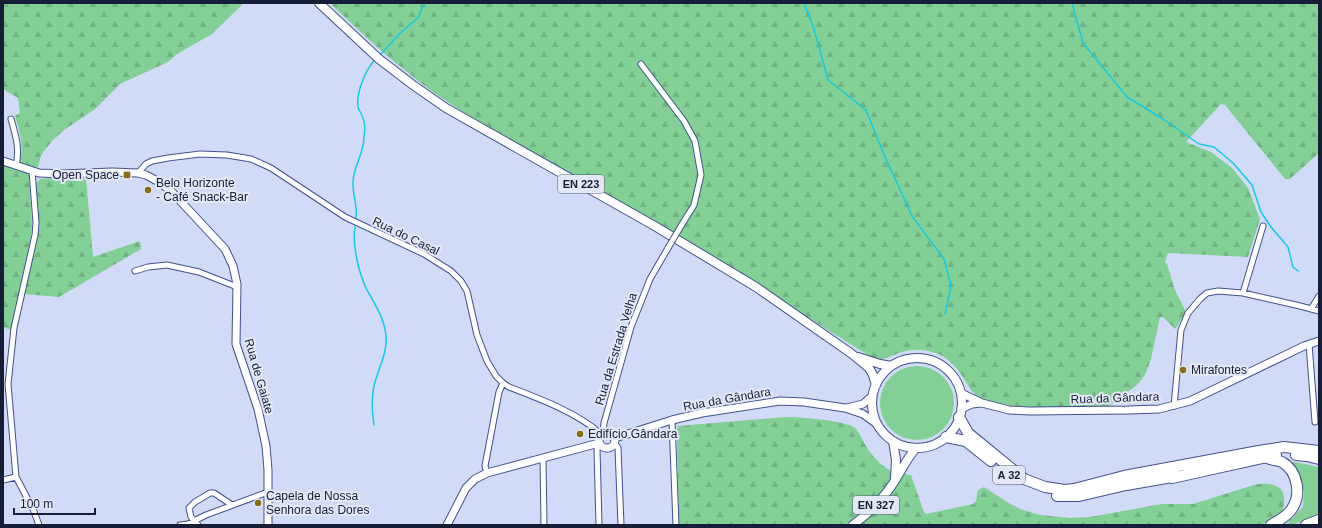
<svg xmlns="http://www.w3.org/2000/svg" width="1322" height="528" font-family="Helvetica,sans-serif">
<defs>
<pattern id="forest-firs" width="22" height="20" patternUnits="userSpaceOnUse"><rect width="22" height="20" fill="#82d095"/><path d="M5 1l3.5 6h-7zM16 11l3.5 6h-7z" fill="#70b281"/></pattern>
</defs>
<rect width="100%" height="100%" fill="#d1daf6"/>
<!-- grass -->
<path fill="#82d095" d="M880 403a37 37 0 1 1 74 0a37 37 0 1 1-74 0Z
M1295,462L1319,467V515L1292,525H1287L1290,520L1303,507L1304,493L1300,474L1287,463Z"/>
<!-- forest -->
<path fill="url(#forest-firs)" d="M3,3H244L212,34L177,54L168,62L120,84L95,109L64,130L52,141L41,155L38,167L36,168L20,162C24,145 20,132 15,116L20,113L18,98L3,89Z
M330,3H1319V153L1290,179H1285L1225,105L1221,104L1186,142L1211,152L1232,168L1248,188L1260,219L1248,257L1168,253L1165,262L1167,264L1175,290L1186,312L1175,329L1163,317H1160L1151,359L1145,375L1137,385L1109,406L1101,408C1074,408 997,410 977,396C971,391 968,385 964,379C957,367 946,355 932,352C923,349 912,349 902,352C887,357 884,363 868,355L684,240L474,119C451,104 427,89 406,71C379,50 355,27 330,3Z
M3,165L29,173L32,225L31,236L11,330L3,327Z
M51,178H86L93,257L140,241L141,249L59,297L24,294L37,235L36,183L40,179Z
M785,417C798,417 845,420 855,428C860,432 862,440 866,446C872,457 886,471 898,473C902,474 907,474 911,475L924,512L926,514L973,504L976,501L978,490L984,487L1007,502L1020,509L1040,515L1070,518L1090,517L1162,504H1193L1257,484C1271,483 1286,484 1284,503C1284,507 1282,512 1280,515C1275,520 1267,522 1260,525H679L677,429L678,426Z"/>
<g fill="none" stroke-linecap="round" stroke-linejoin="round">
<!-- stream -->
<path stroke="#10cde6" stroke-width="1.5" d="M804,3L814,29L828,80L866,110L885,157L912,216L944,259L951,286L945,314
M1072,3L1083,43L1127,97L1163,119L1199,144L1214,147L1233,163L1252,185L1261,212L1271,227L1288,247L1293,267L1298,271
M381,54L400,33L418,18L424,3
M356,218C358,206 352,194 353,181C354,166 364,153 364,137C365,131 365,123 363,118C362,114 359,111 358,107C356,93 365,71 374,61
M355,227C352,245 359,274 367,290C375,304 384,318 386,335C388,352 378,369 374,386C371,399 372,412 374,425"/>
<!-- street casing -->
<g stroke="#41518d" stroke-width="7">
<path id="street" d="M641,64L684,121L695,141L701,175L694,205L681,226
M11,119C16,136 20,149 16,166
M32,171L36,223L35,235L14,328L8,384L16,477L33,509L39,525
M138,173L146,164L152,161L168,158L200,154L227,155L251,159L271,168L345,217L424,254L451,271L461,281L467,291L477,335L487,361L496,376L503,383L509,387C538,398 578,413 601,434
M135,271L148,267L167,265L199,272L237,287
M1243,293L1263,226
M1311,309L1319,296
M1309,344L1315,422
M1174,406L1181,330L1188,313L1200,299L1207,293L1218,291L1243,293L1300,306L1319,311
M672,420L676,525
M603,432L604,423L631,327L650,279L668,248
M614,442L618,448L621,525
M543,458L544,525
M487,473L485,466L499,392L503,383
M3,480L16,477
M180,525L188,524L206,515L268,492
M198,525L191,517L189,508L195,502L210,493H214L232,505
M599,525L597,449L600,445"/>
</g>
<!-- secondary casing -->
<g stroke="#41518d" stroke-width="9">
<path id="secondary" d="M3,161L39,173L62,174L112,172L138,173L146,175L159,182L172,192L225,249L233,266L237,284L236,344L258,409L266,446L268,470V525
M961,393L982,403L1009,410L1029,411L1129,410L1159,409L1190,401L1304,346L1319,341
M847,408L863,404L872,396
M961,409L972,404L981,403
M599 440a8 8 0 1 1 16 0a8 8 0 1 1-16 0Z
M615,438L672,420L702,413L780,401L804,402L845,408L863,414L877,424
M447,525L466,488L475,479L487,473L599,443"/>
</g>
<!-- primary casing -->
<g stroke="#41518d" stroke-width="10">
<path id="primary" d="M319,3L379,59L413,85L446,108L653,225L756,287L852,354L869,368L873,375L876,385
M858,357L880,364L891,366
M872 403a45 45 0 1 1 90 0a45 45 0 1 1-90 0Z
M893,441L896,460L895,479
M853,525C869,513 883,499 894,482C902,470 907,458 916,448"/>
</g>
<!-- highway casing -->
<g stroke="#41518d" stroke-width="12">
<path id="highway" d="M959,417L968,433L1024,479L1045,487L1065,490L1074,489L1124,476L1259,451L1284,447L1319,451
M946,437L966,441L991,461
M1296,455L1307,456L1319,459
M1267,458C1271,460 1278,460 1282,462C1298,471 1302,496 1291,510C1286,517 1278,521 1271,525
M1172,478L1276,455
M1057,496H1079L1126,485L1178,476
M1306,525L1319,520"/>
</g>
<!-- street -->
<use href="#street" stroke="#fff" stroke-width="5"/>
<!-- secondary -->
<use href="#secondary" stroke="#fff" stroke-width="7"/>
<!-- primary -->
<use href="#primary" stroke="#fff" stroke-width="8"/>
<!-- highway -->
<use href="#highway" stroke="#fff" stroke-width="10"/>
<!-- street-bridge casing -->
<g stroke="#41518d" stroke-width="7" stroke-linecap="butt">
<path id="street-bridge" d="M668,248L681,226"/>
</g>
<!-- street-bridge -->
<use href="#street-bridge" stroke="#fff" stroke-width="5"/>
</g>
<!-- markers -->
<g fill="#8a6f11" stroke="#e3e8f6" stroke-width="1.5">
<rect x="123" y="171" width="8" height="8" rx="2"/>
<circle cx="148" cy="190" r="4"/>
<circle cx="1183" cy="370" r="4"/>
<circle cx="580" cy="434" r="4"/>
<circle cx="258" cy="503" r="4"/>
</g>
<g text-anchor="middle" stroke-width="4" stroke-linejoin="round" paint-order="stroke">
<!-- shield labels -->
<g fill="#e3e8f6" stroke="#545a70" stroke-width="1">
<rect x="558" y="175" width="46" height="18" rx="3"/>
<rect x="993" y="466" width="32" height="18" rx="3"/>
<rect x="853" y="496" width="46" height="18" rx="3"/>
</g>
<g font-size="11" font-weight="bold" fill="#161d36">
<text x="581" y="188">EN 223</text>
<text x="1009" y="479">A 32</text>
<text x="876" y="509">EN 327</text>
</g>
<!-- poi labels -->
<g font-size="12" fill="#161d36" stroke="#e3e8f6" text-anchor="start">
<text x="119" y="179" text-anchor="end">Open Space</text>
<text x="156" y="187">Belo Horizonte<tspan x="156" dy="14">- Café Snack-Bar</tspan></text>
<text x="1191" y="374">Mirafontes</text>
<text x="588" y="438">Edifício Gândara</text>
<text x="266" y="500">Capela de Nossa<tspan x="266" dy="14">Senhora das Dores</tspan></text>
</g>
<!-- street labels -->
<g font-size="12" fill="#161d36" stroke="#e3e8f6">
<text transform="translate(406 236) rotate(26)" y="4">Rua do Casal</text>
<text transform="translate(616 349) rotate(-73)" y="4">Rua da Estrada Velha</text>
<text transform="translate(259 376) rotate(74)" y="4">Rua de Gaiate</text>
<text transform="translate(1115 398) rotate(-2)" y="4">Rua da Gândara</text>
<text transform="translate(727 399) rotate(-10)" y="4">Rua da Gândara</text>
</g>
</g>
<!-- border -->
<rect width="1322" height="528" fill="none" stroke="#161d36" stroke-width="8"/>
<!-- scale -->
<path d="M14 508v6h81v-6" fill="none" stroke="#161d36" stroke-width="2"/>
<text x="20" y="508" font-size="12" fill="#161d36" stroke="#e3e8f6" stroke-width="3" paint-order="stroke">100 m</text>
</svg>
